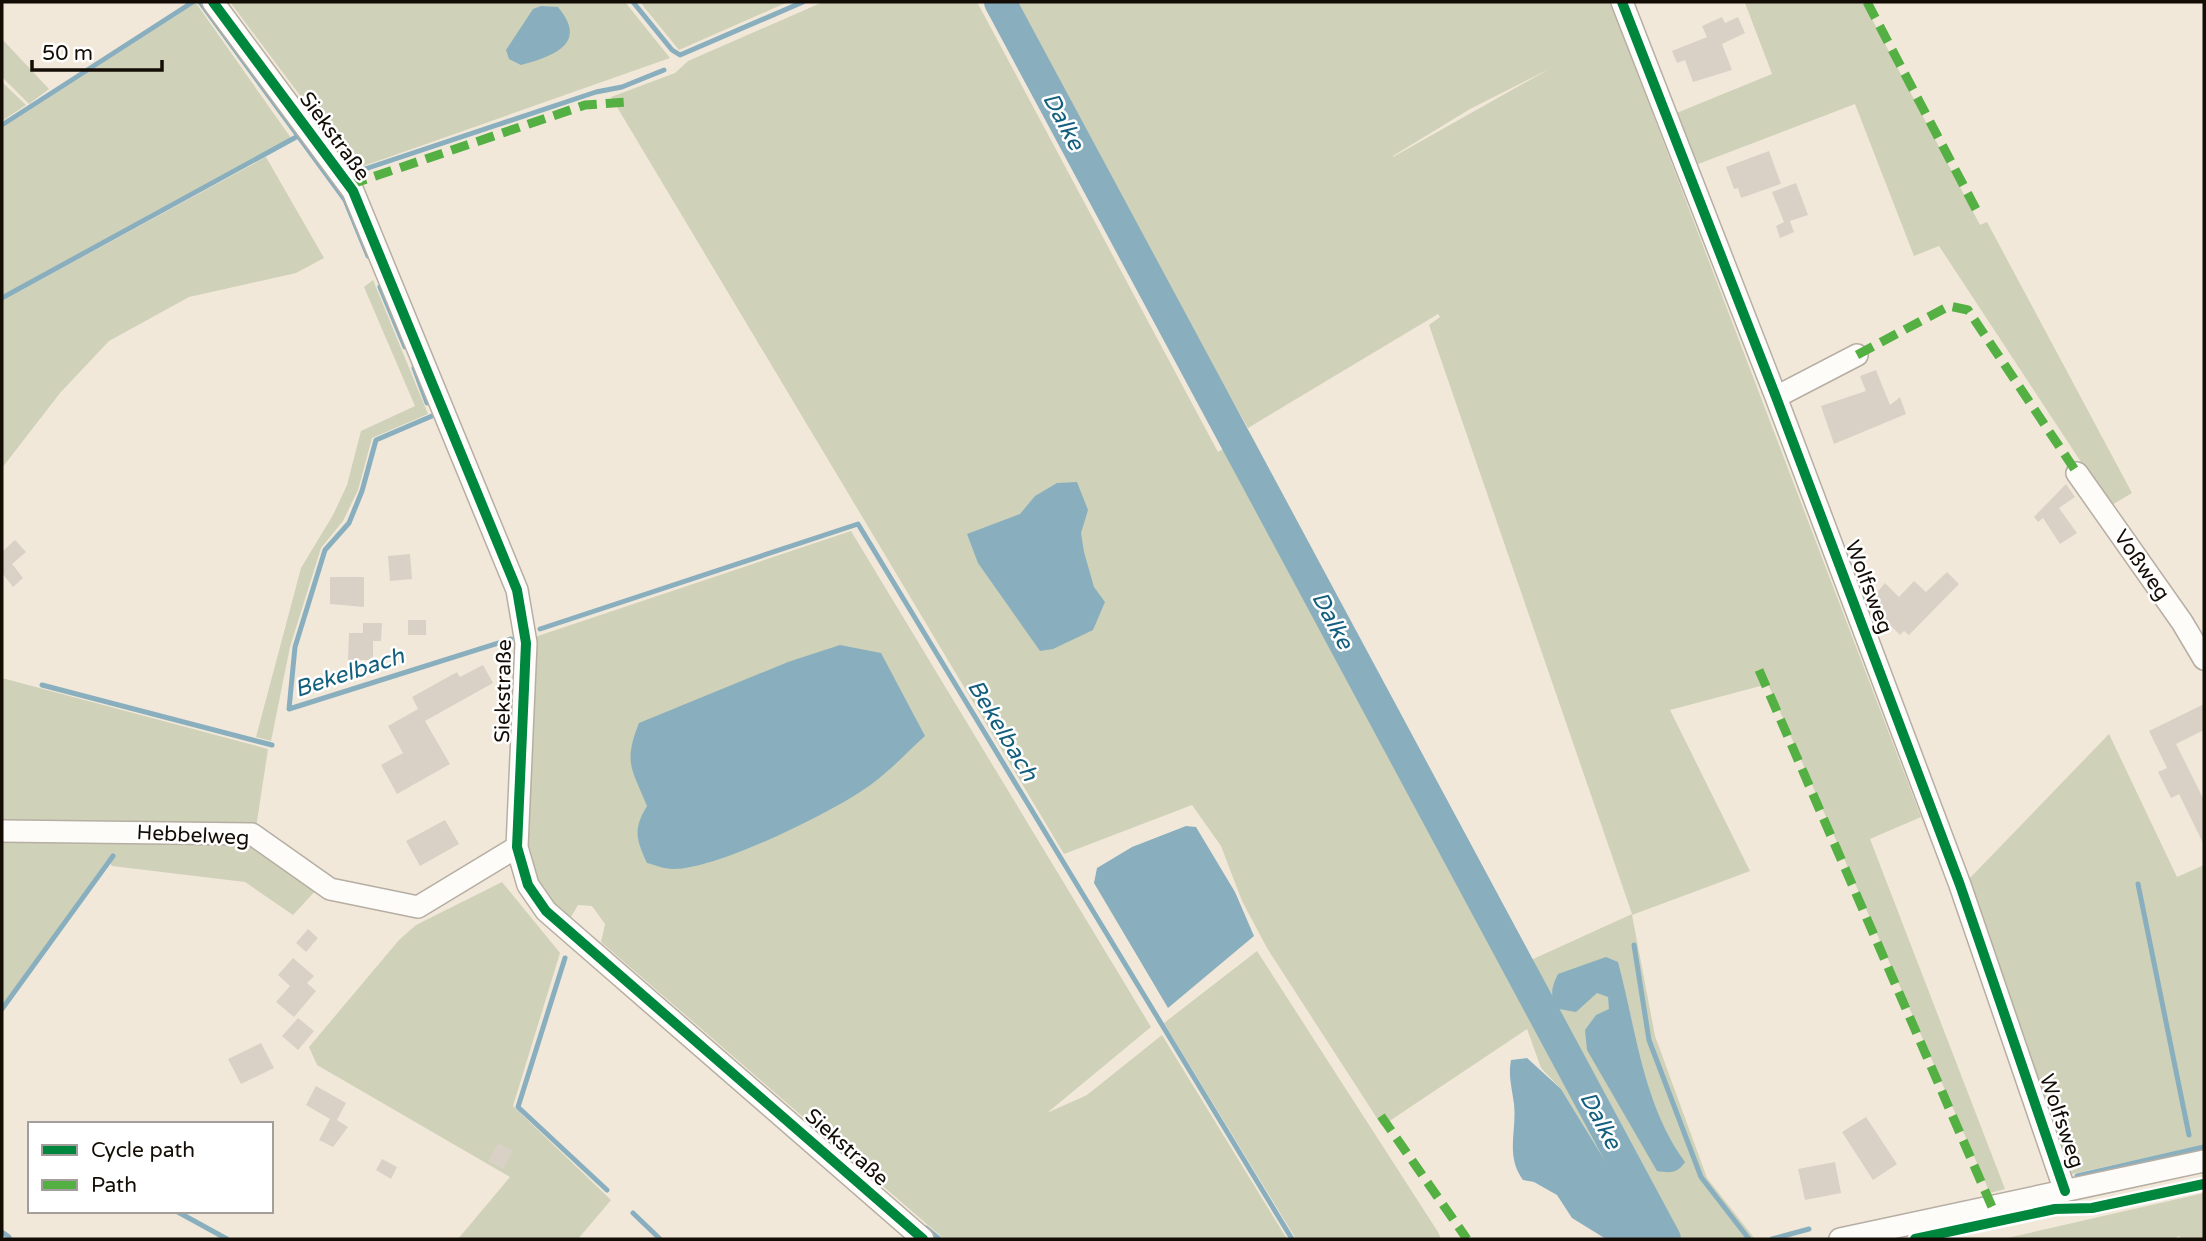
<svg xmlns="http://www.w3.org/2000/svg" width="2206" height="1241" font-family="'Varela Round',sans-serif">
<rect width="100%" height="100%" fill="#f2e8da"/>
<!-- green -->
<path fill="#cfd1b8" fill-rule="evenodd" d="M230,2H625L670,58L355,169Z
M640,2H788L679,50Z
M823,2H977L1218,452L1250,433L1531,960L1632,914L1429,325L1440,317L1438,314L1248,428L1111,189L1016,2H1610L1921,817L1870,839L2005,1189L1990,1193L1768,684L1670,710L1750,871L1632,915L1655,1036L1707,1178L1755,1239H1651L1635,1202L1615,1177L1561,1089L1541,1068L1527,1029L1382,1126L1267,948L1242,901L1221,846L1192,805L1064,854L611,97L675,73L688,61ZM1551,68L1393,157V156L1470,109Z
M1749,2H1863L1980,225L1987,222L2132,493L2110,506L1939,246L1914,256L1855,104L1693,166L1674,114L1772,74L1745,3Z
M196,3L291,138L2,296V128Z
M2,39L49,89L29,104L2,77Z
M2,82L26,105L2,121Z
M266,157L324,258L296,273L189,297L109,341L60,393L2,468V301Z
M373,280L428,414L372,438L358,490L343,521L321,548L290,647L271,741L256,737L301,568L333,515L347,485L361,431L415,406L364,287Z
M851,531L1151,1027L1047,1113L1087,1095L1162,1035L1287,1239H944L601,942L605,924L592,906L578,905L568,922L534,881L525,853L532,638Z
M2,678L268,749L256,828L2,824Z
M2109,734L2177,877L2204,865V1145L2072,1174L1967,881Z
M2,836L252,840L319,887L293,915L245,882L112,866L107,860L2,1006Z
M502,882L560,953L513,1106L611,1200L578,1239H458L510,1177L317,1065L309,1047L399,940L416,925Z
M1257,951L1438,1232L1441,1239H1296L1164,1023Z
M2204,1193V1239H2182L2179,1236L2173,1239H2003Z"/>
<!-- water -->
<path fill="#89afbf" d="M541,6L558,7C589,44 553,56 521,65L509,59L506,50L533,9Z
M1077,482L1088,510L1081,533L1084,552L1094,587L1105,602L1093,630L1053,649L1040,651L978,563L967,534L1020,514L1035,496L1057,483Z
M840,645L881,653L925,736C908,751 892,769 873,783C838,810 716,870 673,869C664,869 655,865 647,863C636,839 633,829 647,806C632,769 623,763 639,723L788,662Z
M1186,826L1196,827L1235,892L1254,936L1168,1008L1094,883L1097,868L1132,847Z
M1606,957L1618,962C1636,1029 1643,1105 1685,1162C1677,1174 1670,1173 1657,1171L1587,1050L1585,1030L1596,1015L1609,1009L1608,997L1597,993L1576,1012L1559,1009C1549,997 1551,988 1558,974Z
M1527,1058L1561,1089L1615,1177L1635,1202L1651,1239H1606L1572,1218L1557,1195L1534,1182L1523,1180C1505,1155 1517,1132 1514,1104C1512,1088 1508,1076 1511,1060Z"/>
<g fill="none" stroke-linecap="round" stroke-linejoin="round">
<!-- stream -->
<path stroke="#89afbf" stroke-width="5" d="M200,2L345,200L368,256
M633,2L672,50L680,55L803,2
M2,125L193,2
M356,172L596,92L622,87L664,70
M380,287L405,347
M2,298L298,136
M414,368L427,403
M432,416L376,440L362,491L349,523L325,550L295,647L289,709L511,639
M540,629L858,524L1292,1239
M42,685L272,745
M2138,884L2189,1135
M1634,945L1649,1040L1701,1177L1749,1239
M565,958L518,1107L607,1190
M2,1009L113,856
M2077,1176L2204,1147
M176,1211L227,1239
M633,1213L660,1239
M926,1228L939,1239
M2,1232L9,1237
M1772,1239L1809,1229"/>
<!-- river -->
<path stroke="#89afbf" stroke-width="32" d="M1000,2L1665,1239"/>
</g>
<!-- building -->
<path fill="#d9d1c6" d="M1722,17L1725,23L1738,17L1745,33L1722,44L1732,70L1693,82L1685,60L1677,63L1672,51L1707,37L1702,26Z
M1769,151L1781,184L1741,198L1738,188L1734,189L1726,167Z
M1796,183L1808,215L1790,221L1794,232L1780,238L1776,226L1784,222L1772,192Z
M1876,370L1890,405L1900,397L1906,414L1834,444L1821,406L1866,391L1860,376Z
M2066,484L2075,497L2059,508L2077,533L2060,544L2043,518L2038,522L2034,517Z
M15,540L26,552L12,564L23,578L13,587L2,573V552Z
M410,554L412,579L390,581L388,556Z
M1947,572L1959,584L1909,635L1904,631L1900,635L1868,603L1885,583L1899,597L1914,581L1926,592Z
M330,577H364V607L330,604Z
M408,620H426V635H408Z
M363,623H382L381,641H373V660H348L349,633H363Z
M483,665L493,683L425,721L450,764L397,794L381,765L403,753L388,726L418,709L412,697L457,672L460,677Z
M2204,704V730L2176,744L2204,800V845L2179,794L2171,798L2158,772L2167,768L2149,731Z
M445,820L459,844L420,866L406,841Z
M308,929L318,938L306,952L296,943Z
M293,958L314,976L307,983L316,991L294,1017L276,1002L290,986L278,975Z
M298,1018L314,1031L298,1050L282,1036Z
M261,1043L274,1068L241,1084L228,1059Z
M316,1086L346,1103L337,1120L348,1127L333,1147L319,1140L330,1119L306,1105Z
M1866,1117L1897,1164L1873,1180L1842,1132Z
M498,1143L513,1151L503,1169L488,1161Z
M382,1159L397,1167L391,1179L376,1170Z
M1835,1162L1841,1193L1805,1200L1798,1169Z"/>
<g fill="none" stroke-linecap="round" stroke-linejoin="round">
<!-- minor casing -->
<g stroke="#b6aea3" stroke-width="24">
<path id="minor" d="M213,2L353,191L517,590L526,643L517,847L528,885L546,911L923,1239
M1622,2L1776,397L1960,885L2065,1191
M1776,397L1857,355
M2077,473L2182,622L2204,659
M2,831L252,834L330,889L418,907L517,847
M1840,1239L2204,1161"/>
</g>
<!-- minor -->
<use href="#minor" stroke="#fdfcf9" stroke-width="21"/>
<!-- quiet -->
<path stroke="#55b044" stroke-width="9" stroke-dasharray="18 9" stroke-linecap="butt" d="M1867,2L1978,213
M349,185L585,105L626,102
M1857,355L1949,306L1968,310L2077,473
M1759,670L1992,1207
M1381,1116L1467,1239"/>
<!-- cycleway casing -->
<g stroke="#fff" stroke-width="15">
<path id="cycleway" d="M213,2L353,191L517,590L526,643L517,847L528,885L546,911L923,1239
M1622,2L1776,397L1960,885L2065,1191
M1915,1239L2055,1209L2092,1208L2204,1184"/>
</g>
<!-- cycleway -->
<use href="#cycleway" stroke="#00873e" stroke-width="10"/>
</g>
<g text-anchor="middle" stroke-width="5" stroke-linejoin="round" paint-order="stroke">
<!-- street labels -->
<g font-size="21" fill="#130d05" stroke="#fff">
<text transform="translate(335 136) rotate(54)" y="7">Siekstraße</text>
<text transform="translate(2142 565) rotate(55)" y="7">Voßweg</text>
<text transform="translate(1869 587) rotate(69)" y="7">Wolfsweg</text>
<text transform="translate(503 691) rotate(-89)" y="7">Siekstraße</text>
<text transform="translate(193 835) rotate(3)" y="7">Hebbelweg</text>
<text transform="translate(2062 1121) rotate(71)" y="7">Wolfsweg</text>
<text transform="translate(847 1147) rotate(42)" y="7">Siekstraße</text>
</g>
<!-- water labels -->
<g font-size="23" font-style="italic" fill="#135f7d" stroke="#fff">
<text transform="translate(1064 121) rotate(62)" y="8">Dalke</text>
<text transform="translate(1333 620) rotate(62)" y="8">Dalke</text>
<text transform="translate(349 672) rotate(-18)" y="8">Bekelbach</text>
<text transform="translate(1003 730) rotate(59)" y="8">Bekelbach</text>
<text transform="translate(1601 1120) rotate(62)" y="8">Dalke</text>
</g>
</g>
<!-- border -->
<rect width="2206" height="1241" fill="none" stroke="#130d05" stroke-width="7"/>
<!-- legend -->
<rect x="28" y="1122" width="245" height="91" fill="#ffffff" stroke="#a19e9b" stroke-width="2"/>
<rect x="42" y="1145" width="35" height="10" fill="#00873e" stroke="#a19e9b" stroke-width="2"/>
<text x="91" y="1157" font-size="21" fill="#130d05">Cycle path</text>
<rect x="42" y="1180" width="35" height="10" fill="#55b044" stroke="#a19e9b" stroke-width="2"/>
<text x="91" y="1192" font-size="21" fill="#130d05">Path</text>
<!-- scale -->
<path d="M32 60v10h130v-10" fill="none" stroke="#130d05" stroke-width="3.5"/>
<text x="42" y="60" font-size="21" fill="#130d05" stroke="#ffffff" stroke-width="5" paint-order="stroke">50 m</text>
</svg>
